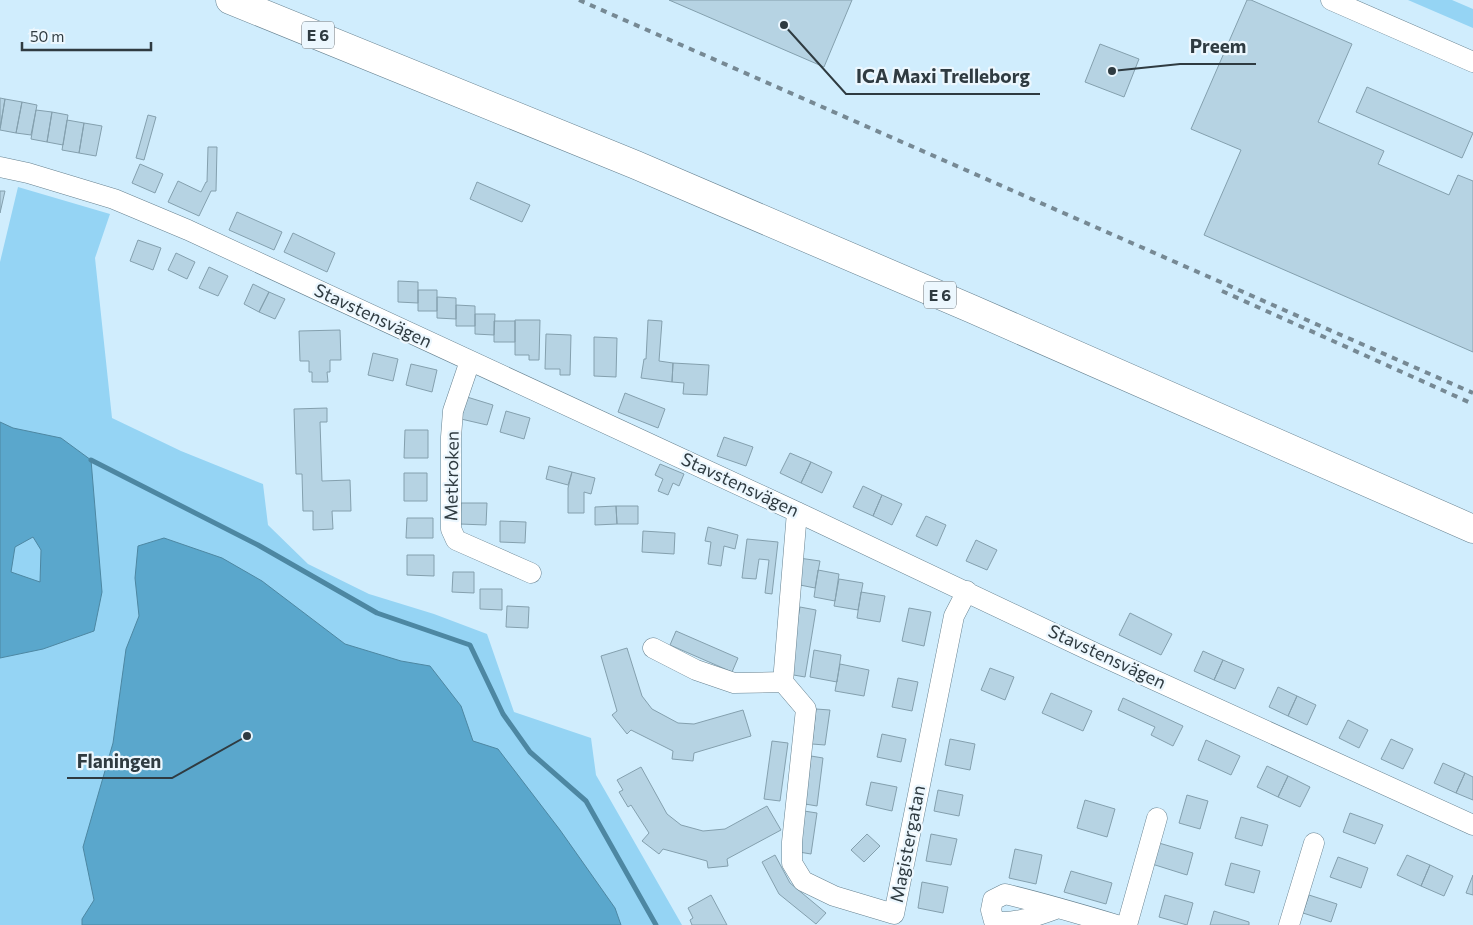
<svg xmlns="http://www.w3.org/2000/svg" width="1473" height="925" font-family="Commissioner,sans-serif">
<rect width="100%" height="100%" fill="#d0edfd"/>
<!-- green -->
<path fill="#95d4f4" d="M1408,0H1452L1473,9V28Z
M18,187L110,214L95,258L112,418L181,451L263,484L268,525L308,564L369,594L434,614L487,634L514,712L591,738L596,775L682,925H0V262Z"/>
<!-- water -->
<path fill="#5aa7cc" stroke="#4d87a2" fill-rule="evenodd" d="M0,422L13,428L61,438L91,460L102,592L94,631L43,649L0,658ZM33,537L41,550L40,582L11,572L15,547Z
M164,538L222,558L262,581L345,644L401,661L430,666L461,706L473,741L498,749L560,830L615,908L621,925H82V919L94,900L83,847L113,743L126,649L139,616L135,578L138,546Z"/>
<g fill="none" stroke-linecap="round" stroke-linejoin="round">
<!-- stream -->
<path stroke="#4d87a2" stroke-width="5" d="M91,460L258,545L377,613L470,645L503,714L530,752L586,801L656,925"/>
</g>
<!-- building -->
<path fill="#b6d3e3" stroke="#84a0ae" d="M669,0H852L824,67Z
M1247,0H1251L1352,44L1318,122L1384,151L1378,164L1449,195L1458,175L1473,181V352L1204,235L1241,150L1191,129Z
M1100,44L1139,59L1124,97L1085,82Z
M1367,87L1473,133L1462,158L1356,112Z
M0,98L5,99L0,128Z
M5,99L22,102L16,133L0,130Z
M22,102L37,105L31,135L16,133Z
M36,110L52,112L47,142L31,139Z
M52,112L68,115L63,145L47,142Z
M148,115L156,117L144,160L136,158Z
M67,120L84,123L79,153L62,150Z
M84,123L102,126L96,156L79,153Z
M208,147H217L216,191H211L199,216L168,202L178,181L201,192L206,182H207Z
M140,164L163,174L155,193L132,183Z
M477,182L530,205L522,222L470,199Z
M0,191H5L0,213Z
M237,212L282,232L274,250L229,230Z
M293,233L335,253L327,272L284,252Z
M138,240L161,248L153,270L130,261Z
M176,253L195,262L187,279L168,270Z
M209,267L228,276L218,296L199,288Z
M398,281L418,282V303L398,302Z
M253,284L269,292L259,312L244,304Z
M418,290H437V311H418Z
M269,292L285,299L275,319L259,312Z
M437,297L456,298V319L437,318Z
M456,305L475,306V326H456Z
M475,314H495L494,335L475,334Z
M515,320H540L539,360H529V355H515Z
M648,320L662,321L659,361L673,363L672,382L641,378L644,359H646Z
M494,321H515V342H494Z
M340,330L341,360H330V372H327L328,382H312V372H309V361H300L299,331Z
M546,334L571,335L570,375H560V369H545Z
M594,337L617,338L616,377L594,376Z
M373,353L398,359L393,381L368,375Z
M673,363L709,365L707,395L683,394L684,383L672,382Z
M411,364L437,370L432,392L406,385Z
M625,393L665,409L658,428L618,412Z
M467,397L493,405L487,425L461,419Z
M327,408V422H320L322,481L350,480L351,511H332L333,529L313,530V511H303L302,474H296L294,409Z
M506,411L530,418L524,439L500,432Z
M405,430H428V458H404Z
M724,437L753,447L746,466L717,456Z
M790,453L811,462L801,483L780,473Z
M811,462L832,472L822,493L801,483Z
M660,464L684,474L679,486L673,483L668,495L658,491L663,479L655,475Z
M549,466L572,472L568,485L546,479Z
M572,472L595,478L591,494L584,492V513H568V488Z
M404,473H427V501H404Z
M863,486L882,495L873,516L853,507Z
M882,495L902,504L892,525L873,516Z
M461,503H487L486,525L460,524Z
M616,506L617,524L595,525V507Z
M616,506H638V524H617Z
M926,516L946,525L937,546L916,536Z
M407,518H433V538H406Z
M500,521L526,522L525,543L500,542Z
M708,527L738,535L735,549L724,546L721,566L708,564L711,542L705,541Z
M643,531L675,533L674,554L642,552Z
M747,539L778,542L772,594L765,593L769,560L759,559L756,579L742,578Z
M976,540L997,550L987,570L966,561Z
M407,555H434V576L407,575Z
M799,558L820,561L815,588L795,584Z
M818,570L839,574L835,601L814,597Z
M453,572H474V593L452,592Z
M839,579L863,583L858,610L834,606Z
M480,589H502V610L480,609Z
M861,592L885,596L880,622L857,618Z
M507,606L529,607L528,628L506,627Z
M800,607L816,610L805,677L788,674Z
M909,608L931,612L924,646L902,641Z
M1130,613L1172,634L1161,655L1119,635Z
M676,631L738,658L732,672L670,645Z
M627,648L642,696L652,709L678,723L694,724L743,710L751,736L694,753L693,761L672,759L673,751L631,730L627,734L612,715L617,711L601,656Z
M814,650L841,655L837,682L810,677Z
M1203,651L1223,660L1214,680L1194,671Z
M1223,660L1244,669L1235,689L1214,680Z
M840,664L869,670L864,696L835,691Z
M990,668L1014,677L1005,700L981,690Z
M898,678L918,682L912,711L892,707Z
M1278,687L1297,696L1288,716L1269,707Z
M1051,693L1092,711L1083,731L1042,713Z
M1297,696L1316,705L1307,725L1288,716Z
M1123,698L1183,726L1173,746L1151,735L1155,727L1118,710Z
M816,709L830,710L825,745L812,744Z
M1348,720L1368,730L1359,748L1339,738Z
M882,734L906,739L901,762L877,757Z
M950,739L975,744L970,770L945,765Z
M1391,739L1413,749L1403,769L1381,759Z
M1206,740L1240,756L1231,775L1198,760Z
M772,741L788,743L780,801L764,799Z
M811,756L823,758L817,806L805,804Z
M1443,763L1465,773L1456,793L1434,783Z
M1267,766L1288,776L1278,797L1257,787Z
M641,767L667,814L681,825L703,831L725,829L767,806L781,830L727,859L728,866L708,868L707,861L663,849L659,854L642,841L649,833L631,805L628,807L619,792L623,790L617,780Z
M1465,773L1473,777V800L1456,793Z
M1288,776L1310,787L1300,807L1278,797Z
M871,782L897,787L892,811L866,805Z
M938,790L963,795L959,816L934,811Z
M1187,795L1208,801L1200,829L1179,823Z
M1085,800L1115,809L1107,837L1077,828Z
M804,811L817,813L811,854L799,852Z
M1350,813L1383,825L1375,844L1343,832Z
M1241,817L1268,825L1262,846L1235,838Z
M867,834L880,846L864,862L851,850Z
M931,834L957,839L951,865L926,861Z
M1159,843L1193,853L1187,875L1152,864Z
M1015,849L1042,855L1036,884L1009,878Z
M775,855L790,883L826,913L816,924L779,894L762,862Z
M1407,855L1430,865L1421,886L1397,875Z
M1338,857L1368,868L1361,888L1330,877Z
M1231,863L1260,871L1254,893L1225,885Z
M1430,865L1453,876L1444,896L1421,886Z
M1071,871L1112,883L1106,904L1064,892Z
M1473,875V895L1466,893Z
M922,882L948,887L943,913L918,908Z
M711,895L727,925H692L690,920L693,918L688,908Z
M1165,895L1193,903L1187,925L1159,917Z
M1309,895L1337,904L1331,922L1303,913Z
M1214,911L1249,922V925H1210Z"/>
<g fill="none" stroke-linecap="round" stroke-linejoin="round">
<!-- minor casing -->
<g stroke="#678290" stroke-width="21">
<path id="minor" d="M1331,0L1473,62
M0,167L28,173L114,199L188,230L797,512L1095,653L1473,825
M470,361L453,411L451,437V529L456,540L531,573
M653,648L696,670L734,683L783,682L806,709L792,842V863L803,881L834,896L894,914L954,616L967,591
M783,682L797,512
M1058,908C1039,915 1014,925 994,921L991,910L993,900L1005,894C1043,903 1080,914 1117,925
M1127,925L1157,818
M1289,925L1314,843"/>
</g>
<!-- highway casing -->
<g stroke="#678290" stroke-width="29">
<path id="highway" d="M230,0L636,165L972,309L1473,529"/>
</g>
<!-- minor -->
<use href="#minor" stroke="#fff" stroke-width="20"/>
<!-- highway -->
<use href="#highway" stroke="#fff" stroke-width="28"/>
<!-- rail -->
<path stroke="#768994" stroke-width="4" stroke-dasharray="6 6" stroke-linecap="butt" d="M579,0L1473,393
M1222,291L1473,404"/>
</g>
<g text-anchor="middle" stroke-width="4.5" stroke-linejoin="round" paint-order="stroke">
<!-- shield labels -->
<g fill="#ecf7fe" stroke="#68737a" stroke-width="1">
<rect x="302" y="21.5" width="32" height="27" rx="4"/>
<rect x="924" y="281.5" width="32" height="27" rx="4"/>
</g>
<g font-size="16" font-weight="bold" fill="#2f3b41">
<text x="318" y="41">E 6</text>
<text x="940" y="301">E 6</text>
</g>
<!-- street labels -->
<g font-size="18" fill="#2f3b41" stroke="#ecf7fe">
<text transform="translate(373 316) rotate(25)" y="6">Stavstensvägen</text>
<text transform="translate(452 476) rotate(-89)" y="6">Metkroken</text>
<text transform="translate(740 485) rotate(25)" y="6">Stavstensvägen</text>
<text transform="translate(1107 657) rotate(25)" y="6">Stavstensvägen</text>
<text transform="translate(908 844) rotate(-79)" y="6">Magistergatan</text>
</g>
</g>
<!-- callouts -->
<path fill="none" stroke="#2f3b41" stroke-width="2" d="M1112 71L1180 64H1256M784 25L846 94H1040M247 736L172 778H67"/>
<g fill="#2f3b41" stroke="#ecf7fe" stroke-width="2">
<circle cx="1112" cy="71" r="5"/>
<circle cx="784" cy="25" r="5"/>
<circle cx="247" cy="736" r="5"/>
</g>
<g font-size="19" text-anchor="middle" font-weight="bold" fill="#2f3b41" stroke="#ecf7fe" stroke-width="4.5" stroke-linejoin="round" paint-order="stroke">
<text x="1218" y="53">Preem</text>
<text x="943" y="83">ICA Maxi Trelleborg</text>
<text x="119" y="768">Flaningen</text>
</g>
<!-- scale -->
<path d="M22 42v8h129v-8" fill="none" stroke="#2f3b41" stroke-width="2.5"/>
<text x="30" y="42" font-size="15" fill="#2f3b41" stroke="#ecf7fe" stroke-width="4" paint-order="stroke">50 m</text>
</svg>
